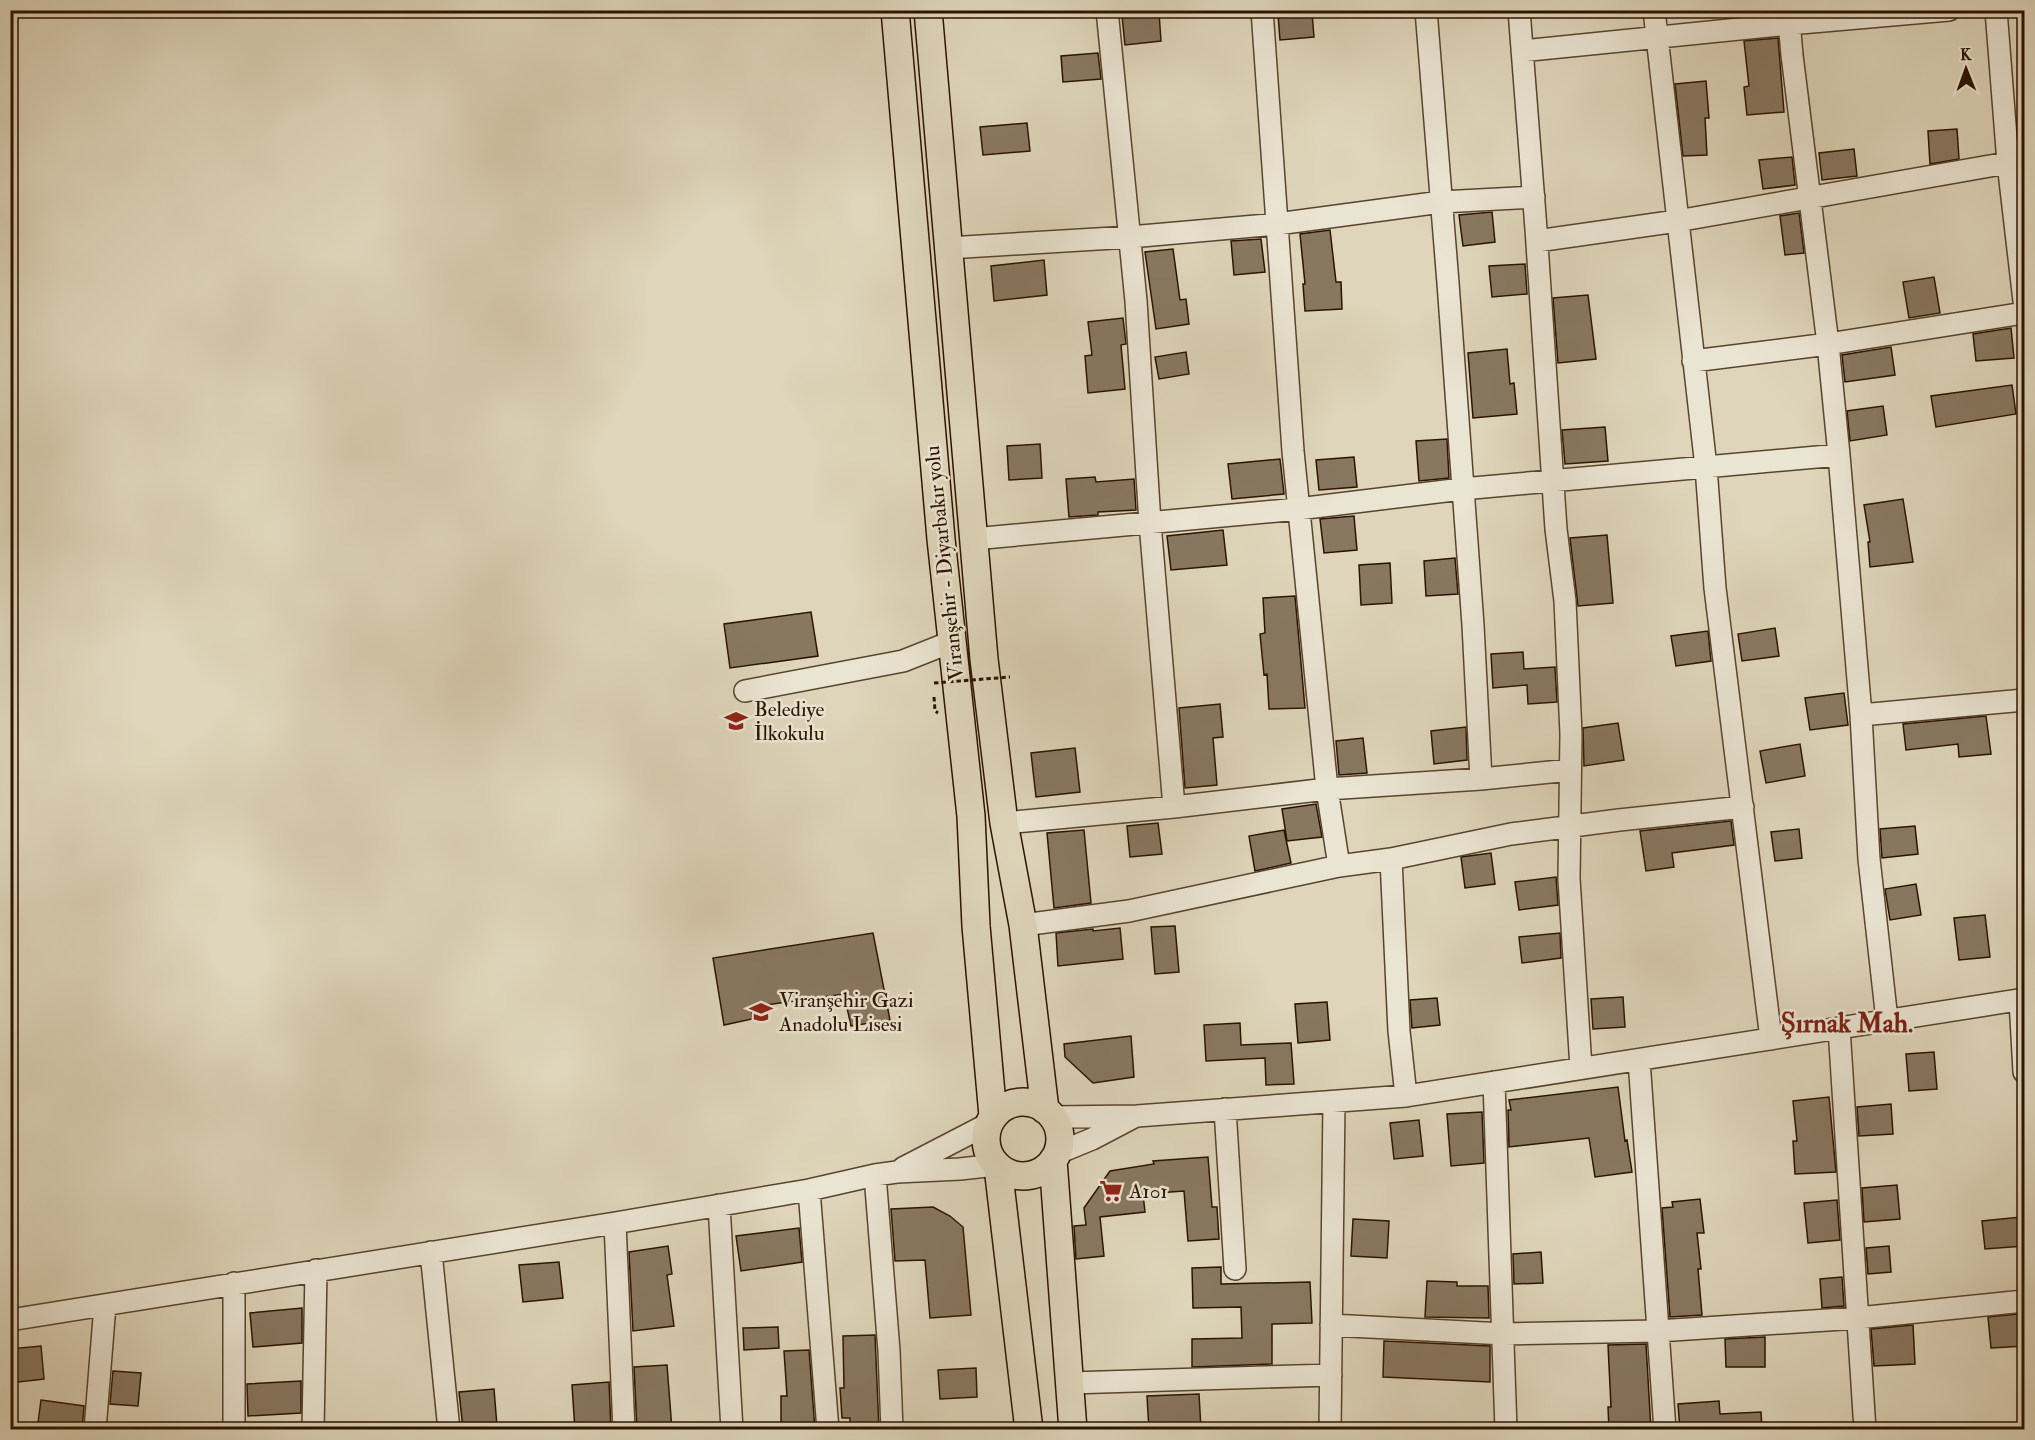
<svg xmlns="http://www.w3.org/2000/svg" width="2035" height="1440" font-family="'IM FELL Double Pica',serif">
<rect width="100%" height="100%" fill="#ded5ba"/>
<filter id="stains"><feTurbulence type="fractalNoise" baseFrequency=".00333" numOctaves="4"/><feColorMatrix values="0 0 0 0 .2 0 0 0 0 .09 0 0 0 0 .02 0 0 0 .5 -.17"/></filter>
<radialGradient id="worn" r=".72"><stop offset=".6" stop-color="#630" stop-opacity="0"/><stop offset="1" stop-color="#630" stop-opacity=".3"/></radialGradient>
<!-- building -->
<path fill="#887861" stroke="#2b1300" stroke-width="1.5" d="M1312,12L1314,37L1280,40L1278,15Z
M1159,13L1161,41L1125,45L1122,16Z
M1778,38L1784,112L1747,115L1744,87L1749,86L1744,41Z
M1098,53L1101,79L1063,82L1061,56Z
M1706,81L1709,118H1705L1707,155L1683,156L1675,84Z
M1027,123L1030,151L983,155L980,127Z
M1957,129L1959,159L1930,164L1928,131Z
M1854,149L1857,176L1822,180L1819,153Z
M1792,157L1795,185L1763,189L1759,160Z
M1492,212L1495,242L1463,246L1459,215Z
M1799,213L1804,253L1785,255L1780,216Z
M1330,230L1336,282H1341L1342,309L1305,311L1303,284H1305L1300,234Z
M1261,239L1265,272L1234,275L1231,241Z
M1173,249L1180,300L1186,299L1189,324L1156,329L1145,252Z
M1044,260L1047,295L994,301L991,266Z
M1525,264L1527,294L1492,297L1489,266Z
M1934,277L1940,313L1909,318L1903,282Z
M1588,295L1596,359L1558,363L1553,298Z
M1123,318L1126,344L1121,345L1125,389L1088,393L1085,356L1092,355L1088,322Z
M2011,328L2014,358L1976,361L1973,334Z
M1891,347L1895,375L1845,382L1842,355Z
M1507,349L1510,384L1514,383L1517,414L1473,418L1468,353Z
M1186,352L1189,374L1159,379L1155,357Z
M2012,385L2016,414L1936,427L1931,396Z
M1883,406L1887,435L1850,441L1847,411Z
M1605,427L1608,461L1565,464L1562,430Z
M1447,439L1449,478L1419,481L1416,441Z
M1040,444L1042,478L1009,480L1007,446Z
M1354,457L1357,487L1319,490L1316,460Z
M1280,459L1284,494L1232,499L1228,464Z
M1095,477L1096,482L1134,479L1136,510L1098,512V515L1069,517L1066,479Z
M1903,499L1913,562L1870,567L1868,542H1870L1864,505Z
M1354,516L1357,550L1324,553L1320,519Z
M1223,530L1227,565L1171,570L1167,536Z
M1607,535L1613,603L1578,606L1570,538Z
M1455,558L1458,594L1426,596L1424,561Z
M1390,563L1392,603L1361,605L1359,565Z
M1295,596L1305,708L1269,709L1267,674L1264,675L1260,634L1265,633L1263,598Z
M811,612L818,656L730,668L724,624Z
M1775,628L1779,656L1742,661L1738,634Z
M1708,631L1711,661L1676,666L1671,636Z
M1523,652L1524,669L1555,667L1557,702L1528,704L1527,685L1493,688L1491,654Z
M1844,693L1848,725L1810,730L1805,698Z
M1220,704L1223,737L1213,738L1217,785L1185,788L1179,708Z
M1986,716L1991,754L1959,757L1958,744L1906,750L1903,724Z
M1618,723L1624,760L1584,766L1583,728Z
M1466,727L1467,760L1434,764L1431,731Z
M1363,738L1367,773L1339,775L1336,741Z
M1800,744L1805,776L1766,783L1760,751Z
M1075,748L1080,792L1036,797L1031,753Z
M1316,804L1322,837L1287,841L1282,809Z
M1731,821L1734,845L1672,853L1674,867L1646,871L1640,831Z
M1158,823L1162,854L1130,857L1127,826Z
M1915,826L1918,854L1882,858L1880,829Z
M1799,829L1802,858L1775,861L1771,832Z
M1084,830L1091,903L1054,908L1047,833Z
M1284,830L1291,863L1255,871L1249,836Z
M1491,853L1495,884L1465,888L1461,857Z
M1556,877L1558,905L1519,910L1515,882Z
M1916,884L1921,915L1890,920L1885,889Z
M1985,915L1990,957L1959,960L1954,918Z
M1175,926L1179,972L1155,974L1151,927Z
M1120,928L1123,959L1058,966L1056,933L1093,929V931Z
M873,933L890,1020L851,1026L844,994L751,1007L752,1019L724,1025L713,958Z
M1560,933L1561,958L1522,963L1519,937Z
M1623,997L1625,1027L1593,1029L1591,999Z
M1437,998L1440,1025L1412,1028L1410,1000Z
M1327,1002L1330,1040L1298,1043L1295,1004Z
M1240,1023L1241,1045L1291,1043L1294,1084L1266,1085L1265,1058L1206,1061L1204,1025Z
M1131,1036L1134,1077L1093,1083L1065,1057L1064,1044Z
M1934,1052L1937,1089L1909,1091L1906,1054Z
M1618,1087L1625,1141L1627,1140L1632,1172L1595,1177L1589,1138L1509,1147L1508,1110H1511L1509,1100Z
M1829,1097L1836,1172L1795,1174L1793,1141H1797L1793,1101Z
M1891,1104L1893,1134L1859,1136L1857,1107Z
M1482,1112L1484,1163L1451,1166L1447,1114Z
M1419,1120L1423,1156L1394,1159L1390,1123Z
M1208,1157L1212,1207H1217L1219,1239L1188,1241L1184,1191L1143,1194L1145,1212L1100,1217L1104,1256L1076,1259L1074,1226L1086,1225L1084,1208L1110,1171L1154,1164L1153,1161Z
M1897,1185L1900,1219L1864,1222L1862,1188Z
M1700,1199L1704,1233H1697L1701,1269H1698L1702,1315L1670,1317L1662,1208L1673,1207L1672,1202Z
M1837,1200L1840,1240L1808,1243L1804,1203Z
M933,1207L950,1216L963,1227L971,1315L930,1318L925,1260L895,1261L891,1209Z
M2021,1217L2024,1246L1985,1249L1982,1221Z
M1353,1219L1389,1221L1387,1258L1351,1256Z
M799,1228L802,1262L741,1271L736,1236Z
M668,1246L672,1274L667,1275L674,1326L633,1331L629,1252Z
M1889,1246L1891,1272L1868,1274L1866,1248Z
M1541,1252L1543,1283L1514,1284L1513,1254Z
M559,1262L563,1298L523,1302L519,1265Z
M1221,1267V1284L1310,1282L1312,1323L1272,1324V1364L1192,1367V1339L1242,1338L1241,1307L1193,1308L1192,1268Z
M1842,1277L1844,1306L1822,1308L1820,1279Z
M1427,1281L1457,1282V1286H1488L1489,1318L1425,1317Z
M302,1308V1343L253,1347L250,1313Z
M2018,1314H2025V1346L1991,1348L1988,1317Z
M1913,1325L1915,1364L1874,1366L1871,1329Z
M778,1327L779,1348L744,1350L743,1328Z
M875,1335L879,1430H850V1418H842L840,1388H844L843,1336Z
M1765,1337V1367H1726L1725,1339Z
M1384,1341L1490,1346V1382L1383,1377Z
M1646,1344L1651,1430H1609L1608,1407H1611L1608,1345Z
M41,1346L44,1379L10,1383V1349Z
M809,1350L815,1430H781V1396H787L784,1351Z
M667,1365L672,1430H637L634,1367Z
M976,1368L977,1397L940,1399L938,1370Z
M113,1371L141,1373L138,1406L110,1404Z
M301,1381V1413L248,1416L247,1384Z
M609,1382L611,1430H575L572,1385Z
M494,1389L497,1426L463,1429L459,1392Z
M1199,1394L1201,1429L1149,1430L1147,1396Z
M41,1400L84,1406L82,1430H37Z
M1719,1401L1720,1414L1761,1412L1762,1430H1680L1678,1404Z"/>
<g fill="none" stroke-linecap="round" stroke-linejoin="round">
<!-- minor casing -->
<g stroke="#58442e" stroke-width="24">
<path id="minor" d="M1107,10L1136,301L1150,523L1174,807
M1262,10L1293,451L1327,789L1339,866
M1426,10L1448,283L1473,625L1481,779
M1519,10L1536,229L1556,529L1565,601L1571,734L1569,879L1581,1068
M1654,10L1706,467L1715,588L1771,1039
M1788,10L1792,55L1828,344L1839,455L1861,715L1869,859L1887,1020
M1996,10L2008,163L2024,301
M1522,51L1789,24L1949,10
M1537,241L1677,221L2024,160
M948,248L1130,237L1277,224L1441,202L1534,197
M1693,361L1828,344L2024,313
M973,539L1298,509L1462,489L1839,455
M745,691L903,661L951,642
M1861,715L2024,700
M1004,823L1174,807L1327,789L1481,779L1570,770
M1391,859L1399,1031L1406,1096
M1023,925L1129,911L1339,866L1391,859L1511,834L1619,820L1743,807
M2020,1000L2024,1072
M1839,1028L1865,1430
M1639,1060L1665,1430
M1494,1082L1506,1430
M1225,1109L1235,1269
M1052,1117L1137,1116L1406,1096L2024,999
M1058,1153L1092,1139L1134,1117
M903,1168L988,1124
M875,1175L889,1351L892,1430
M809,1190L828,1430
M719,1205L732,1430
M615,1223L624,1430
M431,1252L449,1430
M10,1320L615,1223L809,1190L875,1175L897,1172L960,1169L996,1165
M1331,1325L1504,1334L1658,1331L1858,1318L2024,1301
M1070,1383L1331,1375
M95,1430L105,1305
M234,1430V1283
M313,1430L316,1270
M1330,1430L1334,1102"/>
</g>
<!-- major casing -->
<g stroke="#2b1300" stroke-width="30">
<path id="major" d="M895,10L941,539L971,816L976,926L993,1116
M928,10L984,659L1004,823L1023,925L1045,1110
M986 1139a37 37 0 1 1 74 0a37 37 0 1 1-74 0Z
M1053,1160L1073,1430
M998,1167L1029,1430"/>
</g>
<!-- path -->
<path stroke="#2b1300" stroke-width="3" stroke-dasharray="4.5 3" stroke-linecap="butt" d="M934,697L935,711L938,713"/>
<!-- minor -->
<use href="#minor" stroke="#eae4d2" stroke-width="21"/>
<!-- major -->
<use href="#major" stroke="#ded5ba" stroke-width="27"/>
<!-- path-bridge -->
<path stroke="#2b1300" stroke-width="3" stroke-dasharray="4.5 3" stroke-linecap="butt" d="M934,683L1010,677"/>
</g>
<!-- icons -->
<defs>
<g id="school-bare" transform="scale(1.8)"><path d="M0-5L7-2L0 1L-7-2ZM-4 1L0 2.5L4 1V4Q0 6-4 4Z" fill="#8f2418" stroke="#eae4d2" stroke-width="2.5" paint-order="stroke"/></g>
<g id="supermarket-bare" transform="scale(1.8)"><path d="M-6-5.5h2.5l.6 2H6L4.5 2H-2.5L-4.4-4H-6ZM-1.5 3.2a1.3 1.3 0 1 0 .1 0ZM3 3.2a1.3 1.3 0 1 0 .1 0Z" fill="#8f2418" stroke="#eae4d2" stroke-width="2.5" paint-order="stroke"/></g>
</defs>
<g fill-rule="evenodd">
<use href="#school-bare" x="736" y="721"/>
<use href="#school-bare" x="761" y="1012"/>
<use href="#supermarket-bare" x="1111" y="1191"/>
</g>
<g text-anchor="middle" stroke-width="5" stroke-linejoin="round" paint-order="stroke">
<!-- street labels -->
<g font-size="21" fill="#2b1300" stroke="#eae4d2">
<text transform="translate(944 563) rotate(-96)" y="7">Viranşehir - Diyarbakır yolu</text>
</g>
<!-- poi labels -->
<g font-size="21" fill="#2b1300" stroke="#eae4d2" text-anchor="start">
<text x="754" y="716">Belediye<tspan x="754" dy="24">İlkokulu</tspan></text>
<text x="779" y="1007">Viranşehir Gazi<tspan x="779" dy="24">Anadolu Lisesi</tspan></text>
<text x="1129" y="1198">A101</text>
</g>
<!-- district labels -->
<g font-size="27" font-weight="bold" fill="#7a1f14" stroke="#eae4d2">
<text x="1847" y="1032">Şırnak Mah.</text>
</g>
</g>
<!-- margin -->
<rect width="2035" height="1440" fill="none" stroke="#ded5ba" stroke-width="36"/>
<rect x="12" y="12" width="2011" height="1416" fill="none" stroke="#2b1300" stroke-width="3"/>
<rect x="18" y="18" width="1999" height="1404" fill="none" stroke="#2b1300" stroke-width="1.5"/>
<!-- north arrow -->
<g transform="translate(1966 69) rotate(359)" stroke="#eae4d2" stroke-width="4.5" paint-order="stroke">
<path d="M0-4.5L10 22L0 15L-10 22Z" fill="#2b1300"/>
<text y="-9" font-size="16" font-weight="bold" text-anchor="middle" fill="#2b1300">K</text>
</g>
<rect width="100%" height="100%" filter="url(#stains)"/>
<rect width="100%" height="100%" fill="url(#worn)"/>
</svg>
